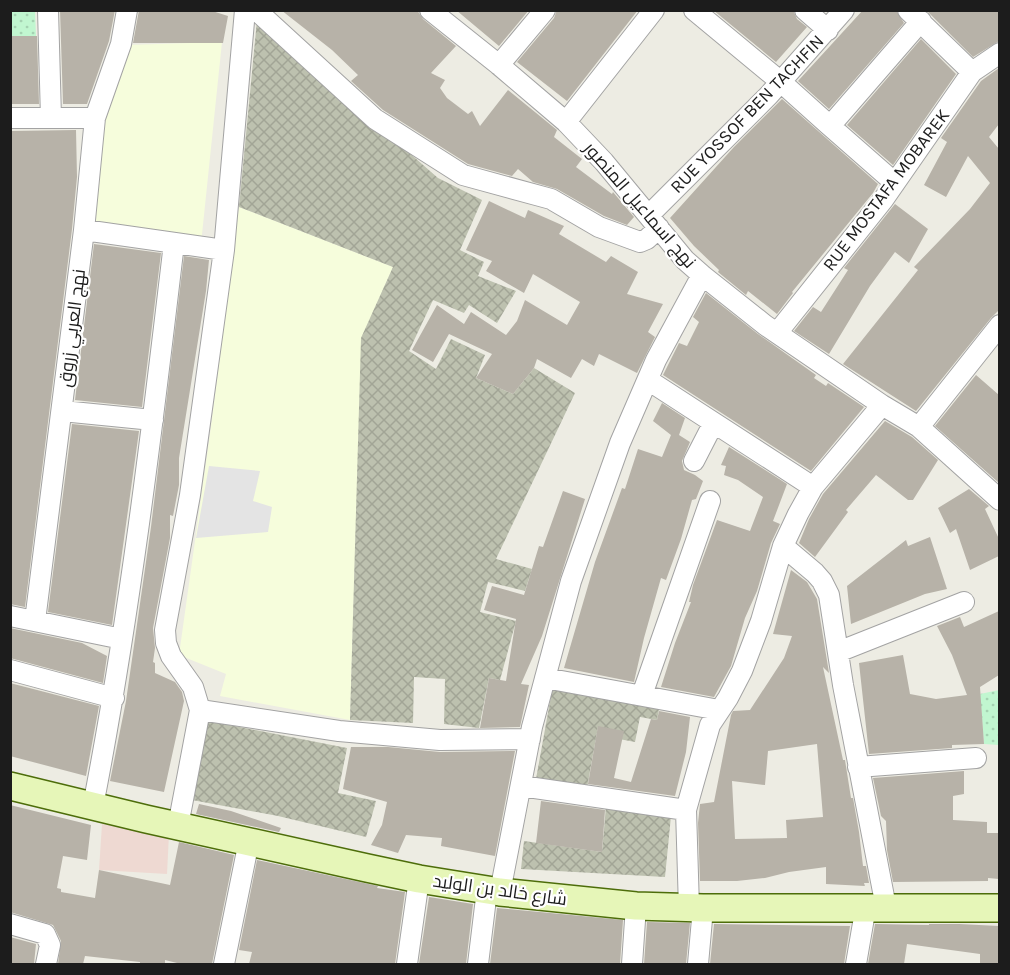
<svg xmlns="http://www.w3.org/2000/svg" width="1010" height="975" font-family="Karla,Cairo,sans-serif">
<defs>
<pattern id="construction-cross-hatch" width="8" height="8" patternUnits="userSpaceOnUse" patternTransform="scale(1.5)"><rect width="8" height="8" fill="#bdc1af"/><path d="M0 0l8 8M0 8l8-8" fill="none" stroke="#a2a596"/></pattern>
<pattern id="park-dots" width="8" height="8" patternUnits="userSpaceOnUse" patternTransform="scale(1.5)"><rect width="8" height="8" fill="#c1f6d0"/><path d="M2 2h.1M6 6h.1" fill="none" stroke="#a5d2b2" stroke-width="1.8" stroke-linecap="round"/></pattern>
</defs>
<rect width="100%" height="100%" fill="#edece3"/>
<!-- commercial -->
<path fill="#eed9d2" d="M102,824L169,834L167,874L99,870Z"/>
<!-- education -->
<path fill="#f6fddc" d="M222,42L201,244L90,225L101,120L127,45Z
M239,207L393,267L362,337L350,720L220,696L226,674L179,655L210,434Z"/>
<!-- construction -->
<path fill="url(#construction-cross-hatch)" d="M257,20L438,178L482,200L460,250L484,262L478,276L516,291L497,323L469,305L464,313L433,300L409,351L436,369L451,339L485,355L476,378L513,394L534,368L575,393L496,559L532,569L525,591L488,582L480,612L516,621L500,680L489,678L479,728L444,724L445,679L414,677L413,723L350,720L361,338L393,267L239,207Z
M553,685L660,704L657,720L640,717L635,742L619,739L598,727L587,788L536,779Z
M204,720L347,748L338,793L376,801L366,837L278,816L192,800Z
M606,806L671,816L665,877L521,869L524,841L602,852Z"/>
<!-- park -->
<path fill="url(#park-dots)" d="M10,11H35L36,36L11,37Z
M999,690V745L984,744L980,694Z"/>
<!-- parking -->
<path fill="#e4e4e4" d="M209,466L260,471L253,501L272,507L268,532L196,538Z"/>
<!-- building -->
<path fill="#b7b2a8" fill-rule="evenodd" d="M60,10H115L109,41L87,104H63Z
M139,10H209L228,16L223,43H133Z
M281,10H417L423,19L456,46L431,73L445,80L440,88L447,98L468,114L472,111L480,126L508,90L557,130L554,137L582,159L576,167L612,194L613,192L634,217L627,225L604,216L557,189L533,182L518,169L512,176L468,164L383,110L351,81L358,75L332,50Z
M456,10H529L499,46Z
M557,10H638L567,101L517,62L554,18Z
M713,10H793L797,19L807,27L776,62Z
M863,10H896L904,23L829,109L798,81Z
M926,10H999V41L973,57Z
M10,36H37L39,104H10Z
M921,39L956,74L893,165L847,125Z
M999,68V124L989,137L999,149V310L991,318L916,411L843,364L918,270L914,267L970,209L990,183L968,156L946,197L924,185L947,142L941,138L981,81Z
M782,99L878,184L873,193L792,292L793,293L777,314L748,291L746,295L718,272L719,270L694,246L670,218L734,147Z
M76,130L77,177L72,229L25,607L10,604V131Z
M489,201L525,218L528,210L564,226L559,234L606,262L611,256L638,272L627,294L663,304L648,332L655,337L637,373L599,354L594,366L582,359L571,378L537,359L534,368L513,394L476,378L492,354L449,334L433,362L412,350L437,305L464,324L471,312L506,335L517,321L525,300L567,325L580,302L533,274L524,293L486,271L492,261L466,250Z
M895,204L928,229L909,263L895,252L870,286L829,354L794,331L813,307L821,312L848,270L844,268Z
M94,244L161,253L142,407L75,400Z
M184,256L209,260L206,291L179,458V485L173,516L170,515V538L153,628L155,648L153,662L155,663V673L175,682L182,692L184,701L164,792L110,781L126,701L151,527Z
M706,293L758,334L816,375L814,378L826,386L828,383L864,407L811,471L663,375L679,343L687,346L699,322L693,317Z
M976,375L999,395V483L935,426Z
M662,403L685,418L679,435L690,442L682,461L684,470L695,475L703,481L696,499L692,500L681,539L666,580L661,578L644,638L634,682L564,668L595,562L622,488L625,489L638,449L662,457L671,435L653,421Z
M885,421L912,437L938,460L913,500H908L876,475L846,510L848,512L815,557L799,543L809,519L823,494Z
M72,424L139,431L112,625L48,612Z
M729,447L787,484L773,521L780,524L771,543L757,591L745,618L731,666L714,697L661,687L675,643L691,602H689L693,585L717,520L750,531L763,497L738,480L724,475L726,466L721,465Z
M969,489L989,506L985,509L999,539V556L970,570L956,529L950,533L938,508Z
M563,491L585,499L542,636L521,684L529,685L520,727L480,728L489,678L506,681L516,619L484,610L492,586L524,595L539,546L543,547Z
M930,537L947,589L925,594L851,624L847,586L906,540L908,546Z
M791,570L807,582L817,599L829,673L823,667L843,760H845L851,798H853L859,832L863,866H866L869,883H864L865,886L826,884V867L789,872L765,878L737,881H700L698,823L700,804L714,802L731,715L733,711L750,710L784,658L792,636L773,634ZM817,744L823,817L786,820L787,838L735,839L732,781L765,785L768,751Z
M999,611V675L980,687L984,744L952,745V748L869,754L859,663L903,655L910,694L936,699L967,695L952,655L937,626L960,617L964,627Z
M10,628L82,643L107,656L103,683L10,658Z
M10,683L99,706L86,776L10,756Z
M659,711L690,717L686,752L675,796L588,784L598,726L624,731L614,778L631,782L651,719L657,720Z
M351,747H388L440,752L515,751L495,856L441,846L442,838L406,835L398,853L371,845L382,825L387,802L343,789Z
M964,771V794L953,796V820L987,822V833H999V879L988,878V881L893,882L887,850L886,821L881,816L873,778Z
M541,801L605,810L602,852L536,843Z
M199,804L231,811L281,828L279,832L196,814Z
M10,805L91,825L87,860L63,856L57,888L61,889V892L95,898L99,870L170,885L179,842L234,855L212,964H181L165,960V964H140V962L85,956L83,964H58L61,941L53,925L10,912Z
M257,860L378,886L377,888L405,892L395,964H249L252,952L239,950Z
M429,897L473,904L466,964H419Z
M497,908L623,920L620,964H490Z
M647,922L690,923L686,964H644Z
M714,924L850,926L844,964H710Z
M875,924L929,925V924H959L999,926V964H980V954L907,944L904,964H868Z
M10,937L36,944L34,964H10Z"/>
<g fill="none" stroke-linecap="round" stroke-linejoin="round">
<!-- street casing -->
<g stroke="#a3a3a3" stroke-width="22">
<path id="street" d="M48,10L51,118
M256,10L375,119L463,175L551,199L599,227L640,242L647,239L659,228
M430,10L499,65L566,122L604,162L685,260L702,275L765,325L882,405L919,427L1000,500
M694,10L781,82L830,126
M805,10L828,30
M908,10L972,72
M499,65L545,10
M10,118H95
M566,122L654,10
M895,183L830,126L921,21
M649,215L769,95L844,10
M84,230L224,250
M777,333L883,200L972,72L1000,53
M648,380L813,487
M62,411L153,420
M919,427L1000,325
M694,461L713,424
M783,546L815,573L822,581L829,595L843,685L886,907
M10,616L122,639
M35,621L84,230L95,118L121,44L127,10
M838,652L964,602
M10,670L114,698
M545,678L719,710
M642,695L710,501
M200,710L339,731L440,740L530,739
M858,767L976,758
M521,786L686,810
M93,806C129,620 152,431 174,243
M178,826L200,710L193,687L171,656L166,643L165,630L190,495L224,250L245,10
M500,892L532,727L571,581L620,443L656,360L702,275
M689,908L686,810L710,725L728,698L742,671L761,621L783,546L798,514L813,487L882,405
M10,924L45,934L50,945L46,964
M224,964L249,841
M407,964L419,879
M478,964L487,890
M632,964L636,906
M698,964L703,908
M856,964L866,906"/>
</g>
<!-- secondary casing -->
<g stroke="#4d6d0a" stroke-width="30">
<path id="secondary" d="M10,786L146,819L367,868L419,879L500,892L636,906L703,908H1000"/>
</g>
<!-- street -->
<use href="#street" stroke="#fff" stroke-width="20"/>
<!-- secondary -->
<use href="#secondary" stroke="#e6f6b8" stroke-width="27"/>
</g>
<g text-anchor="middle" stroke-width="4.5" stroke-linejoin="round" paint-order="stroke">
<!-- street labels -->
<g font-size="18" fill="#1c1c1c" stroke="#fff">
<text transform="translate(747 114) rotate(-46)" y="6">RUE YOSSOF BEN TACHFIN</text>
<text transform="translate(886 190) rotate(-53)" y="6">RUE MOSTAFA MOBAREK</text>
<text transform="translate(640 205) rotate(49)" y="6">نهج اسماعيل المنصور</text>
<text transform="translate(72 328) rotate(-83)" y="6">نهج العربي زروق</text>
<text transform="translate(500 890) rotate(8)" y="6">شارع خالد بن الوليد</text>
</g>
</g>
<!-- border -->
<rect width="1010" height="975" fill="none" stroke="#1c1c1c" stroke-width="24"/>
</svg>
